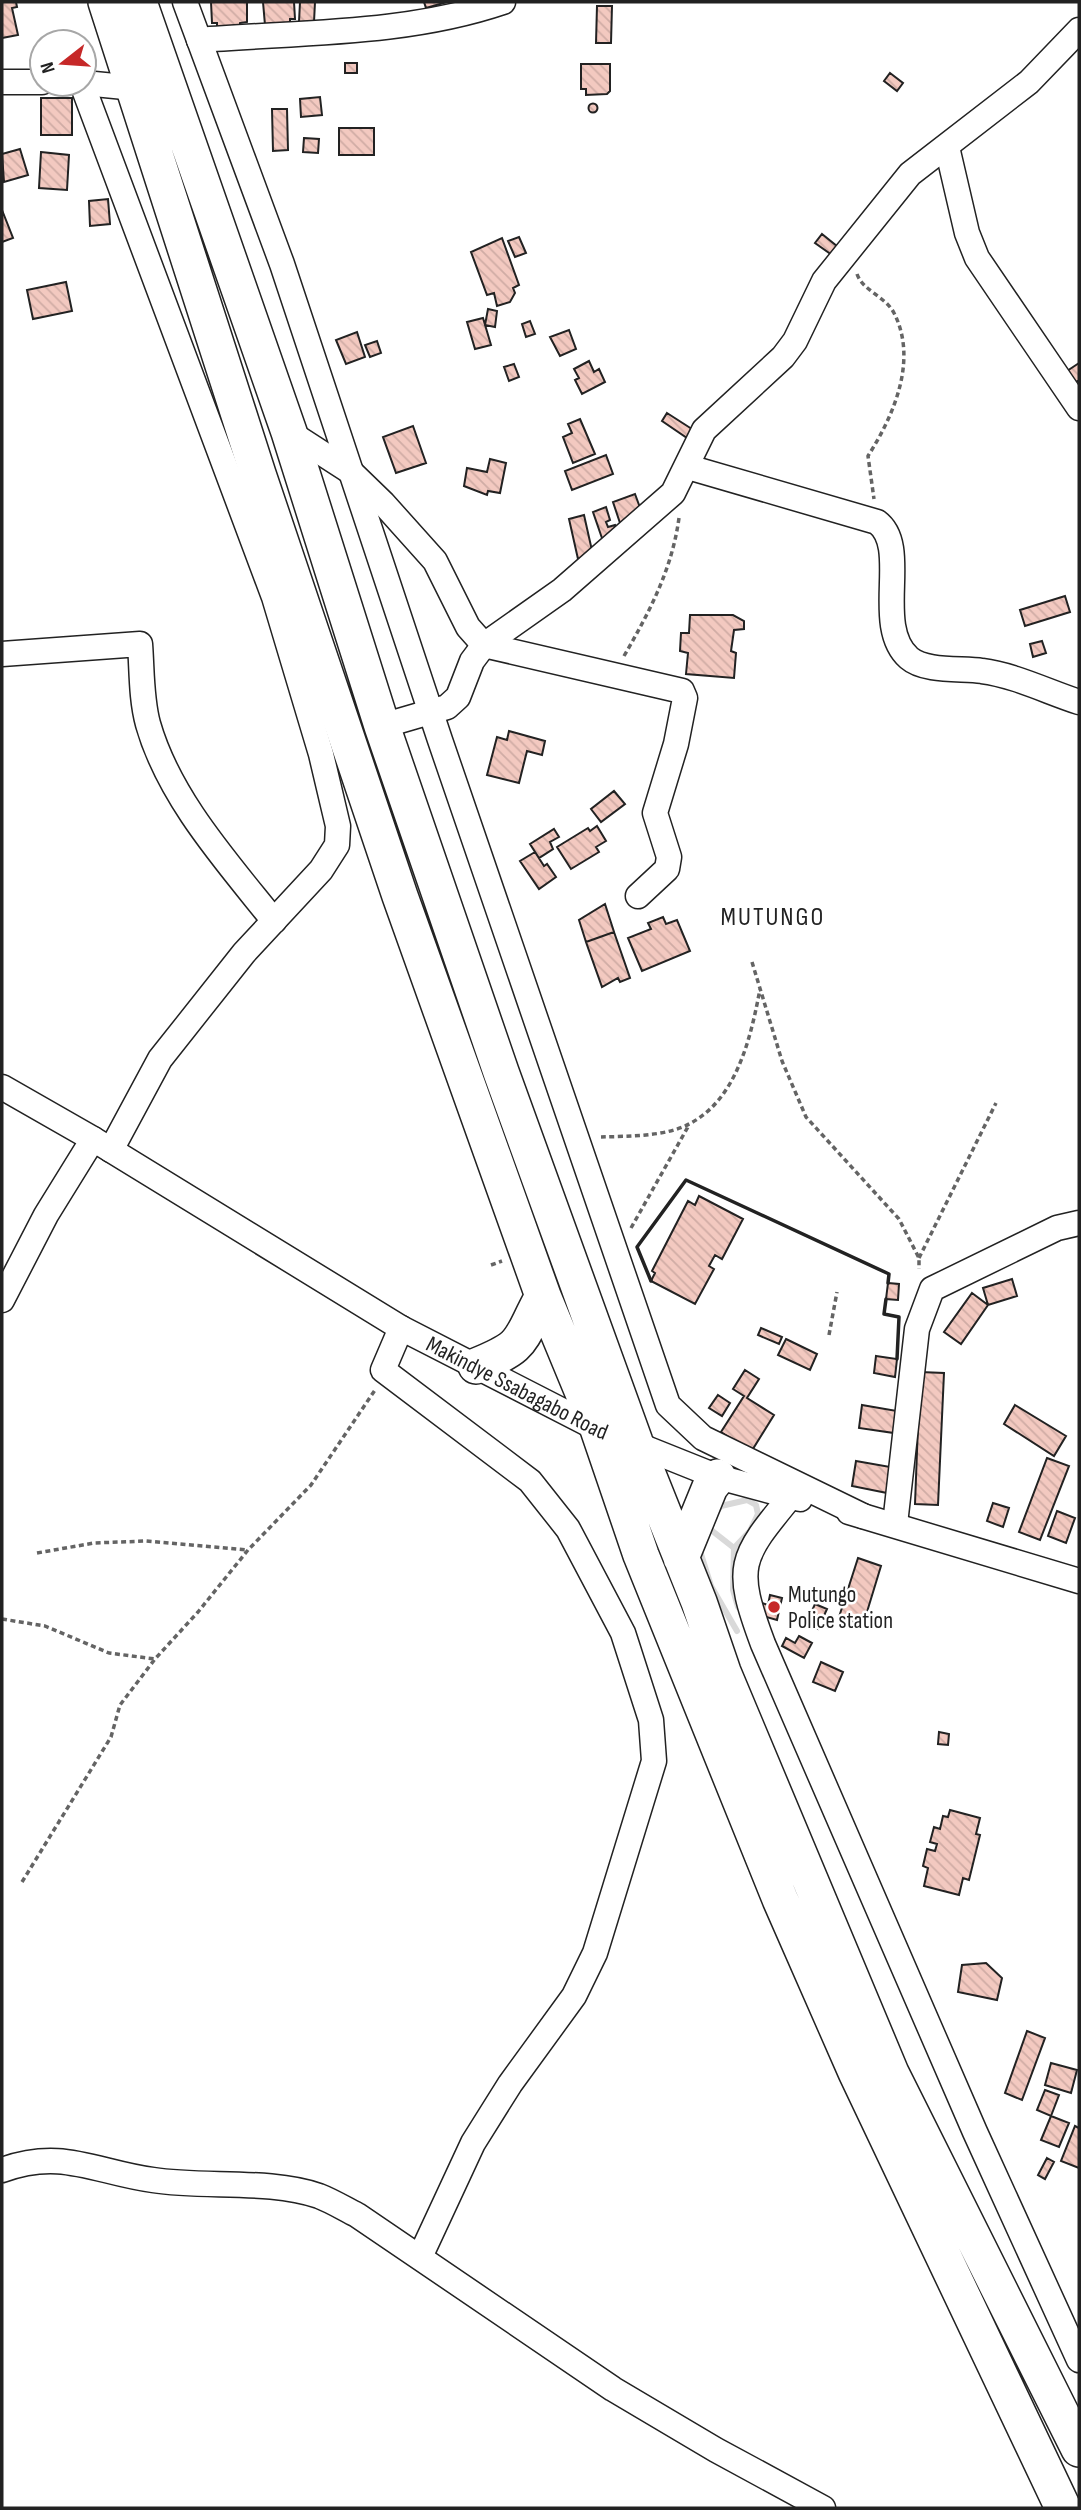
<svg xmlns="http://www.w3.org/2000/svg" width="1081" height="2510" font-family="'Sofia Sans Condensed',sans-serif">
<defs>
<pattern id="building-back-hatch" width="6" height="6" patternUnits="userSpaceOnUse" patternTransform="scale(1.75)"><rect width="6" height="6" fill="#f3c9c0"/><path d="M-1 5l2 2M0 0l6 6M5-1l2 2" fill="none" stroke="#d0aca5"/></pattern>
</defs>
<rect width="100%" height="100%" fill="#fff"/>
<g fill="none" stroke-linecap="round" stroke-linejoin="round">
<!-- stream -->
<path stroke="#d9d9d9" stroke-width="6" d="M717,1511L721,1506L747,1500L756,1505L758,1514L750,1531L734,1548L733,1590L738,1607
M706,1526L734,1548
M700,1551L711,1586L737,1631"/>
</g>
<!-- building -->
<path fill="url(#building-back-hatch)" stroke="#222" stroke-width="2" d="M2,2H16L17,7L12,8L18,35L2,38Z
M211,2H247V22L240,23V28L217,29V23H212Z
M263,2H294L295,19H290V23L265,25Z
M300,2H315L314,22H299Z
M424,2H447L426,8Z
M597,6H612L611,43H596Z
M345,63H357V73H345Z
M581,64H610V91L607,94L586,95V89H581Z
M890,73L903,83L897,91L884,81Z
M320,97L322,115L301,117L300,99Z
M41,98H72V135H41Z
M588.5 108a4.5 4.5 0 1 1 9 0a4.5 4.5 0 1 1-9 0Z
M272,109H287L288,150L273,151Z
M339,128H374V155H339Z
M304,138L319,139L318,153L303,152Z
M20,149L28,175L4,182L2,154Z
M41,152L69,155L67,190L39,188Z
M108,199L110,224L90,226L89,201Z
M2,210L13,238L2,242Z
M822,234L838,247L832,255L815,243Z
M519,237L526,253L515,257L508,241Z
M502,238L519,285L513,288L515,293L510,302L497,306L494,293L487,295L471,252Z
M66,282L72,311L33,319L27,290Z
M488,309L497,311L495,327L485,325Z
M483,318L491,345L475,349L467,322Z
M530,321L535,334L526,337L522,324Z
M569,330L576,349L560,356L550,337Z
M357,332L365,357L346,364L336,340Z
M377,341L381,353L370,357L365,345Z
M589,361L594,372L599,369L605,382L582,394L575,380L579,378L574,369Z
M1079,363V380L1069,387L1061,375Z
M514,364L519,377L509,381L504,367Z
M667,413L695,431L690,440L662,421Z
M580,419L595,454L573,463L563,437L572,433L568,424Z
M413,426L426,463L396,473L383,437Z
M606,455L613,474L572,490L565,471Z
M490,459L506,463L500,493L488,491L487,495L464,486L467,468L487,472Z
M635,494L642,513L621,526L613,502Z
M606,507L610,520L606,522L608,527L615,525L618,534L604,544L593,512Z
M584,515L593,555L578,559L569,519Z
M1065,596L1070,612L1025,626L1020,610Z
M690,615H733L744,621V629L734,630L731,651L736,653L734,678L686,674L688,653L680,651L681,633H689Z
M1042,641L1046,653L1033,657L1030,644Z
M509,731L545,741L542,755L527,751L519,783L487,775L497,737L507,740Z
M614,791L625,804L601,822L591,809Z
M597,826L606,841L596,847L599,852L571,869L557,847L588,828L590,831Z
M554,829L559,837L550,842L553,849L539,858L530,844Z
M535,852L544,866L547,864L556,877L539,889L520,861Z
M605,904L614,932L586,942L579,920Z
M663,917L666,924L677,920L690,951L642,971L628,938L651,929L648,923Z
M614,932L630,978L620,982L618,978L602,987L586,942Z
M699,1196L743,1219L722,1259L715,1255L709,1266L714,1269L695,1304L651,1281L655,1273L652,1271L688,1201L695,1205Z
M1012,1279L1017,1296L988,1305L983,1288Z
M888,1283L899,1284L898,1300L886,1299Z
M972,1293L988,1305L961,1344L944,1332Z
M761,1328L782,1337L779,1344L758,1335Z
M786,1339L817,1354L810,1370L778,1355Z
M876,1356L897,1359L895,1377L874,1373Z
M745,1370L759,1379L747,1398L774,1415L751,1452L721,1432L744,1396L733,1389Z
M920,1372L944,1373L938,1505L915,1504Z
M718,1395L730,1403L722,1416L709,1408Z
M862,1405L897,1411L894,1433L859,1428Z
M1015,1405L1066,1436L1054,1456L1004,1424Z
M1047,1458L1069,1466L1040,1540L1019,1532Z
M856,1461L896,1468L892,1494L852,1486Z
M993,1503L1009,1508L1003,1527L987,1521Z
M1057,1511L1075,1518L1066,1543L1048,1536Z
M858,1558L881,1566L863,1625L839,1617Z
M770,1595L782,1598L777,1620L759,1615L762,1603L768,1605Z
M815,1604L827,1609L818,1629L806,1624Z
M799,1636L812,1643L804,1658L782,1646L786,1638L795,1643Z
M821,1662L843,1672L835,1691L813,1682Z
M939,1732L949,1734L948,1745L938,1744Z
M950,1810L980,1818L976,1834L980,1835L969,1880L963,1878L959,1895L924,1886L928,1868L923,1866L927,1849L935,1851L937,1844L930,1842L934,1827L940,1829L943,1816L948,1817Z
M986,1963L1002,1978L997,2000L958,1992L962,1965Z
M1027,2031L1045,2038L1022,2100L1005,2093Z
M1051,2063L1077,2070L1071,2093L1045,2085Z
M1045,2090L1059,2095L1051,2116L1037,2110Z
M1051,2116L1069,2123L1059,2147L1041,2140Z
M1075,2126L1079,2128V2168L1061,2161Z
M1047,2158L1054,2162L1045,2179L1038,2175Z"/>
<g fill="none" stroke-linecap="round" stroke-linejoin="round">
<!-- minor casing -->
<g stroke="#222" stroke-width="27">
<g id="minor">
<path d="M185,2L282,264L440,740L668,1405L703,1438L863,1516"/>
<path d="M199,40C300,32 406,35 503,2"/>
<path d="M2,82H42"/>
<path d="M84,83L135,88"/>
<path d="M82,84L274,597L321,754L338,826L337,845L321,870L244,953L160,1059L111,1150"/>
<path d="M947,147L967,233L977,258L1079,408"/>
<path d="M289,432L351,472L383,503L435,561L468,627L484,645L682,691L685,698L676,744L655,813L669,857L667,869L638,896"/>
<path d="M688,467L877,522C911,547 872,625 909,658C925,672 962,668 982,671C1014,675 1048,692 1079,702"/>
<path d="M2,654L140,644C142,670 141,699 148,724C169,798 227,862 274,921"/>
<path d="M382,726L447,707L458,697L472,661L484,645L562,590L673,493L704,430L783,357L795,341L824,281L910,174L1029,82L1079,30"/>
<path id="s1" d="M2,1087L93,1139L401,1328L598,1429L718,1477L800,1499"/>
<path d="M2,1300L46,1215L93,1139"/>
<path d="M401,1328L383,1370L530,1481L568,1529L623,1633L651,1720L654,1761L595,1953L574,1996L510,2084L473,2143L420,2257"/>
<path d="M791,1496C739,1559 734,1566 763,1644L975,2132L1079,2360"/>
<path d="M849,1512L1079,1581"/>
<path d="M895,1524L917,1329L932,1289L1057,1228L1079,1223"/>
<path d="M2,2170C62,2148 95,2172 153,2180C205,2188 270,2179 319,2196C332,2201 345,2209 357,2215L613,2389L716,2450L823,2508"/>
</g>
</g>
<!-- highway casing -->
<g stroke="#222" stroke-width="38">
<path id="highway" d="M106,2L258,474L400,896L543,1296L598,1429L641,1555L780,1899L856,2072L1063,2508
M139,2L289,432L382,726L501,1072L635,1442L699,1602L723,1672L891,2073L1079,2449
M476,1366C528,1345 518,1341 543,1296
M681,1558L710,1487L718,1477"/>
</g>
<!-- path -->
<path stroke="#646464" stroke-width="3.5" stroke-dasharray="5 3.5" stroke-linecap="butt" d="M857,274C863,291 885,296 894,313C918,360 894,415 868,456L874,499
M624,656C650,611 672,569 679,518
M752,962L782,1061L806,1117L899,1219L919,1258V1269
M601,1137C629,1136 666,1137 691,1123C737,1098 751,1037 760,989
M631,1228L689,1125
M919,1258L996,1103
M491,1265L502,1261
M829,1335L837,1292
M37,1553L94,1543L146,1541L248,1550
M2,1619L45,1626L109,1653L155,1659
M22,1882L111,1737L120,1705L155,1659L198,1612L248,1550L311,1485L375,1390"/>
<!-- minor -->
<use href="#minor" stroke="#fff" stroke-width="24"/>
<!-- highway -->
<use href="#highway" stroke="#fff" stroke-width="35"/>
<!-- wall -->
<path stroke="#222" stroke-width="3.5" d="M651,1281L637,1247L686,1180L889,1274L888,1283
M886,1299L884,1314L899,1317L897,1359"/>
</g>
<!-- markers -->
<circle fill="#c62828" stroke="#fff" stroke-width="2.5" cx="774" cy="1607" r="7"/>
<g text-anchor="middle" stroke-width="5" stroke-linejoin="round" paint-order="stroke">
<!-- street labels -->
<g font-size="23" fill="#222" stroke="#fff">
<text dy="8" stroke="none"><textPath href="#s1" startOffset="597">Makindye Ssabagabo Road</textPath></text>
</g>
<!-- poi labels -->
<g font-size="23" fill="#222" stroke="#fff" text-anchor="start">
<text x="788" y="1602">Mutungo<tspan x="788" dy="26">Police station</tspan></text>
</g>
<!-- quarter labels -->
<g font-size="26" letter-spacing="2" fill="#222" stroke="#fff">
<text x="773" y="925">MUTUNGO</text>
</g>
</g>
<!-- border -->
<rect width="1081" height="2510" fill="none" stroke="#222222" stroke-width="7"/>
<!-- north arrow -->
<g transform="translate(63 63) rotate(253)"><circle r="33" fill="#ffffff" stroke="#a7a7a7" stroke-width="2"/>
<path d="M0-5L12 26L0 18L-12 26Z" fill="#c62828"/>
<text y="-10" font-size="19" font-weight="bold" text-anchor="middle" fill="#222222">N</text>
</g>
</svg>
